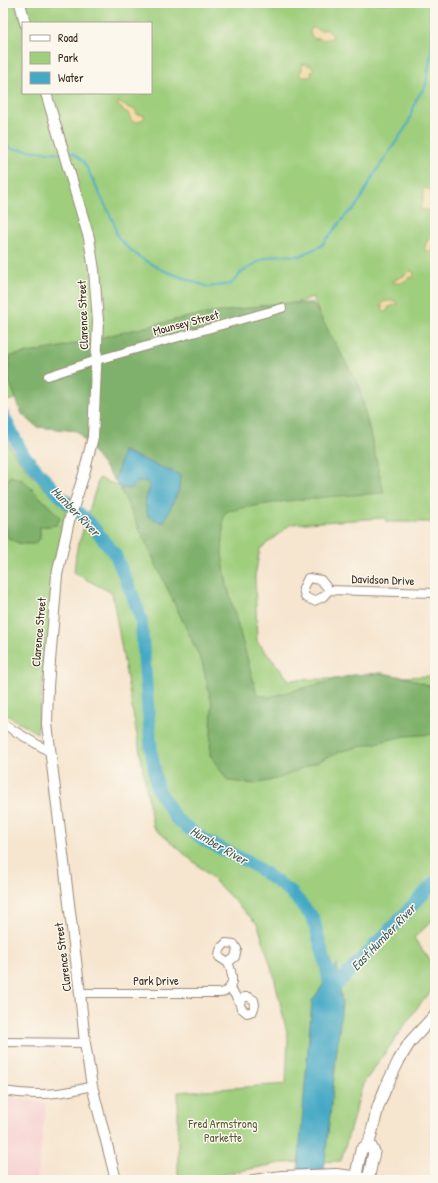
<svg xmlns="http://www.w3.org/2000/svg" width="438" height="1183" font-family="'Patrick Hand',sans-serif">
<rect width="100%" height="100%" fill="#fbf7ec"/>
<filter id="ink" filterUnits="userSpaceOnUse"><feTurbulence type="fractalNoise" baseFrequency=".025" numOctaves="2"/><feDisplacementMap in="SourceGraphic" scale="8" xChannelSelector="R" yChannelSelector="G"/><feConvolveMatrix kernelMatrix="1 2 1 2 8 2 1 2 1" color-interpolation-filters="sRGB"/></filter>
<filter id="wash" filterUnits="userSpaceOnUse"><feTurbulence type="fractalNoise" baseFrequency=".012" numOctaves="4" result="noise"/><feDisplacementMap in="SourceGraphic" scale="16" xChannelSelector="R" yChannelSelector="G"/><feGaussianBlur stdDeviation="0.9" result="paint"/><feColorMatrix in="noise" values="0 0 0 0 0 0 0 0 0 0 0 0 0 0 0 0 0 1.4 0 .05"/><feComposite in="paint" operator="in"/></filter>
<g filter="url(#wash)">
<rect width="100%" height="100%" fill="#f6e5cf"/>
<!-- built -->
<path fill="#f7d0d0" d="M3,1096L46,1103L37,1180H3Z"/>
<!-- green -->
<path fill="#9fce7d" stroke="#6d7c4e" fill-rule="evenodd" d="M3,3H435V522H386L385,518L291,524L260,549L255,576L257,641L289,680L435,676V918L414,938L435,967V986L417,1008L363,1084L341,1161L281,1163L194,1180H178V1092L286,1084L288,1038L274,976L258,925L209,875L153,827L112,593L74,573L76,553L99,478L168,506L337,360L313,297L8,401L3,381ZM23,23H151V93H23Z
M3,432C16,464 43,486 66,510L55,573L52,610L37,733L3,713Z"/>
<!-- forest -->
<path fill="#7fb16c" stroke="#5d6e45" d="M279,303H313L359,386L384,493C331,496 279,500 228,511L224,514L222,554L227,585L257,694L269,697L353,675L382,673L408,678L435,688V734L405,736L342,751L280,778L256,784L228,781L210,755L212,705L202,662L120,488L131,489L138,482L146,481L150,487L145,502L179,490L124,451L115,481L77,431L37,427L22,414L8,378L10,356L56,348L188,317Z
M10,476L23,480L60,517L57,525L40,527V539L34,544H20L8,538L3,523V492Z"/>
<!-- sand -->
<path fill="#eeda9e" stroke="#94825e" d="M312,28H315L321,31L326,29L333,35L332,38L322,40L318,38L315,39C312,37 310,35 310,31Z
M303,64L309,65L314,69L311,72L312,76L310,77H303L299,74L302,70V66Z
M118,102L129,108L134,109L136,111L137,114C140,115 142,114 145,116V117L139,122C131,123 131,120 128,113L124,111L117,104Z
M425,188L430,190H434L435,191L434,210H420L423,199V190Z
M433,236H435V242L433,245V249L430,252L425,251C424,244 428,239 433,236Z
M409,271L414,272V274L413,278L410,277C404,281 401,286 393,282V281L405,275Z
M385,301H395L398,304L389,307L387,311L385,312L383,310L381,304Z"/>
<!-- water -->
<path fill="#45a9c5" stroke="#406a72" d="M123,451L180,475L179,490L163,523L148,516L145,502L150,487L146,481L138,482L131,489L120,488L115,481Z
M337,964L342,1004L323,1180H297L312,1001Z"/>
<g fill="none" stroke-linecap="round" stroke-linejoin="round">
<!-- stream -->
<path stroke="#45a9c5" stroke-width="2" d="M3,141L12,149L61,153
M67,153H73L84,162L114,223L117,236L125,245L139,257L162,270L208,287L231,284L242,272L263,259L278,255L299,256L321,246L347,214L356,207L375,173L408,124L416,100L426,85L432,47L431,21L429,3"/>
<!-- river -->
<path stroke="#45a9c5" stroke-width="13" d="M3,415L23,454L57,493L90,523L115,554L132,594L141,619L151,748L157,788L176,819L204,840L252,864L291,892L313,918L326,965L331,993
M331,991L435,882"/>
</g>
</g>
<g filter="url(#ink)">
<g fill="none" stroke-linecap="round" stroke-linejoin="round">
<!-- minor casing -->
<g stroke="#988876" stroke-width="10">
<path id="minor" d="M48,376L97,360L282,308
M329,590L321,580L308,578L303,588L305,597L314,601L323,597L329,590L435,593
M3,724L50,752
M230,989C236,995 239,1000 241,1008L247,1013L253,1011L255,1005L254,1000L249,997H244L240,1002
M80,993H221C236,989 233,974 228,963L235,957L237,949L234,944L226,943C221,947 219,950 219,957L228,963
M3,1042L85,1043
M3,1091C36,1096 60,1095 92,1086"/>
</g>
<!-- tertiary casing -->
<g stroke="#988876" stroke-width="12">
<path id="tertiary" d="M20,3L25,23
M46,93L89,238L94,270L98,321L93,437L84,474L69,521L57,575L48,686L47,724L80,993L85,1043L92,1086L116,1180
M254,1180L282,1176L336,1174L345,1175L369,1179"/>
</g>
<!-- secondary casing -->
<g stroke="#988876" stroke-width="13">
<path id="secondary" d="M355,1180L361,1150L369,1143L378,1107L386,1087L399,1060L410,1042L435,1015
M368,1180L374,1152L369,1143"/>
</g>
<!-- minor -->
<use href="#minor" stroke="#fff" stroke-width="8"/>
<!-- tertiary -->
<use href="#tertiary" stroke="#fff" stroke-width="10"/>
<!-- secondary -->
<use href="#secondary" stroke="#fff" stroke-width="11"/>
</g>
</g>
<g text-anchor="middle" stroke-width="3" stroke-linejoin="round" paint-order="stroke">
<!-- street labels -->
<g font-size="12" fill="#3b2a1e" stroke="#fbf7ec">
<text transform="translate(83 315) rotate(-92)" y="4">Clarence Street</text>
<text transform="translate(186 323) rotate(-15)" y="4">Mounsey Street</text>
<text transform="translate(383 580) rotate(2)" y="4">Davidson Drive</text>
<text transform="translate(39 632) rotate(-85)" y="4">Clarence Street</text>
<text transform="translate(63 957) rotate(-97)" y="4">Clarence Street</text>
<text x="156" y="985">Park Drive</text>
</g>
<!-- park labels -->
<g font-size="12" fill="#595b3a" stroke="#fbf7ec">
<text x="223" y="1128">Fred Armstrong<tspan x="223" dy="14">Parkette</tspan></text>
</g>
<!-- water labels -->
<g font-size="13" font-style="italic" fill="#3f5d61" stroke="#fbf7ec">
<text transform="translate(76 511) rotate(46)" y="5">Humber River</text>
<text transform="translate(219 845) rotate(30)" y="5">Humber River</text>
<text transform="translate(383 937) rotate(-46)" y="5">East Humber River</text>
</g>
</g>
<!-- margin -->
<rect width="438" height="1183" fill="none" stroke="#fbf7ec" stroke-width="16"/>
<!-- legend -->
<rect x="22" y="22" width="130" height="72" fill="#fbf7ec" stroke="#aea59a"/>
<rect x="30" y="35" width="20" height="6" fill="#ffffff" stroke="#aea59a"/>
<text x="58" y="42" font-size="12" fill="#3b2a1e">Road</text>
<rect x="30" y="52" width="20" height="12" fill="#9fce7d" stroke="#aea59a"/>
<text x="58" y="62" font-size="12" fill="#3b2a1e">Park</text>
<rect x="30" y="72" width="20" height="12" fill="#45a9c5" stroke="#aea59a"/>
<text x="58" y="82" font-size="12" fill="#3b2a1e">Water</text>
</svg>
